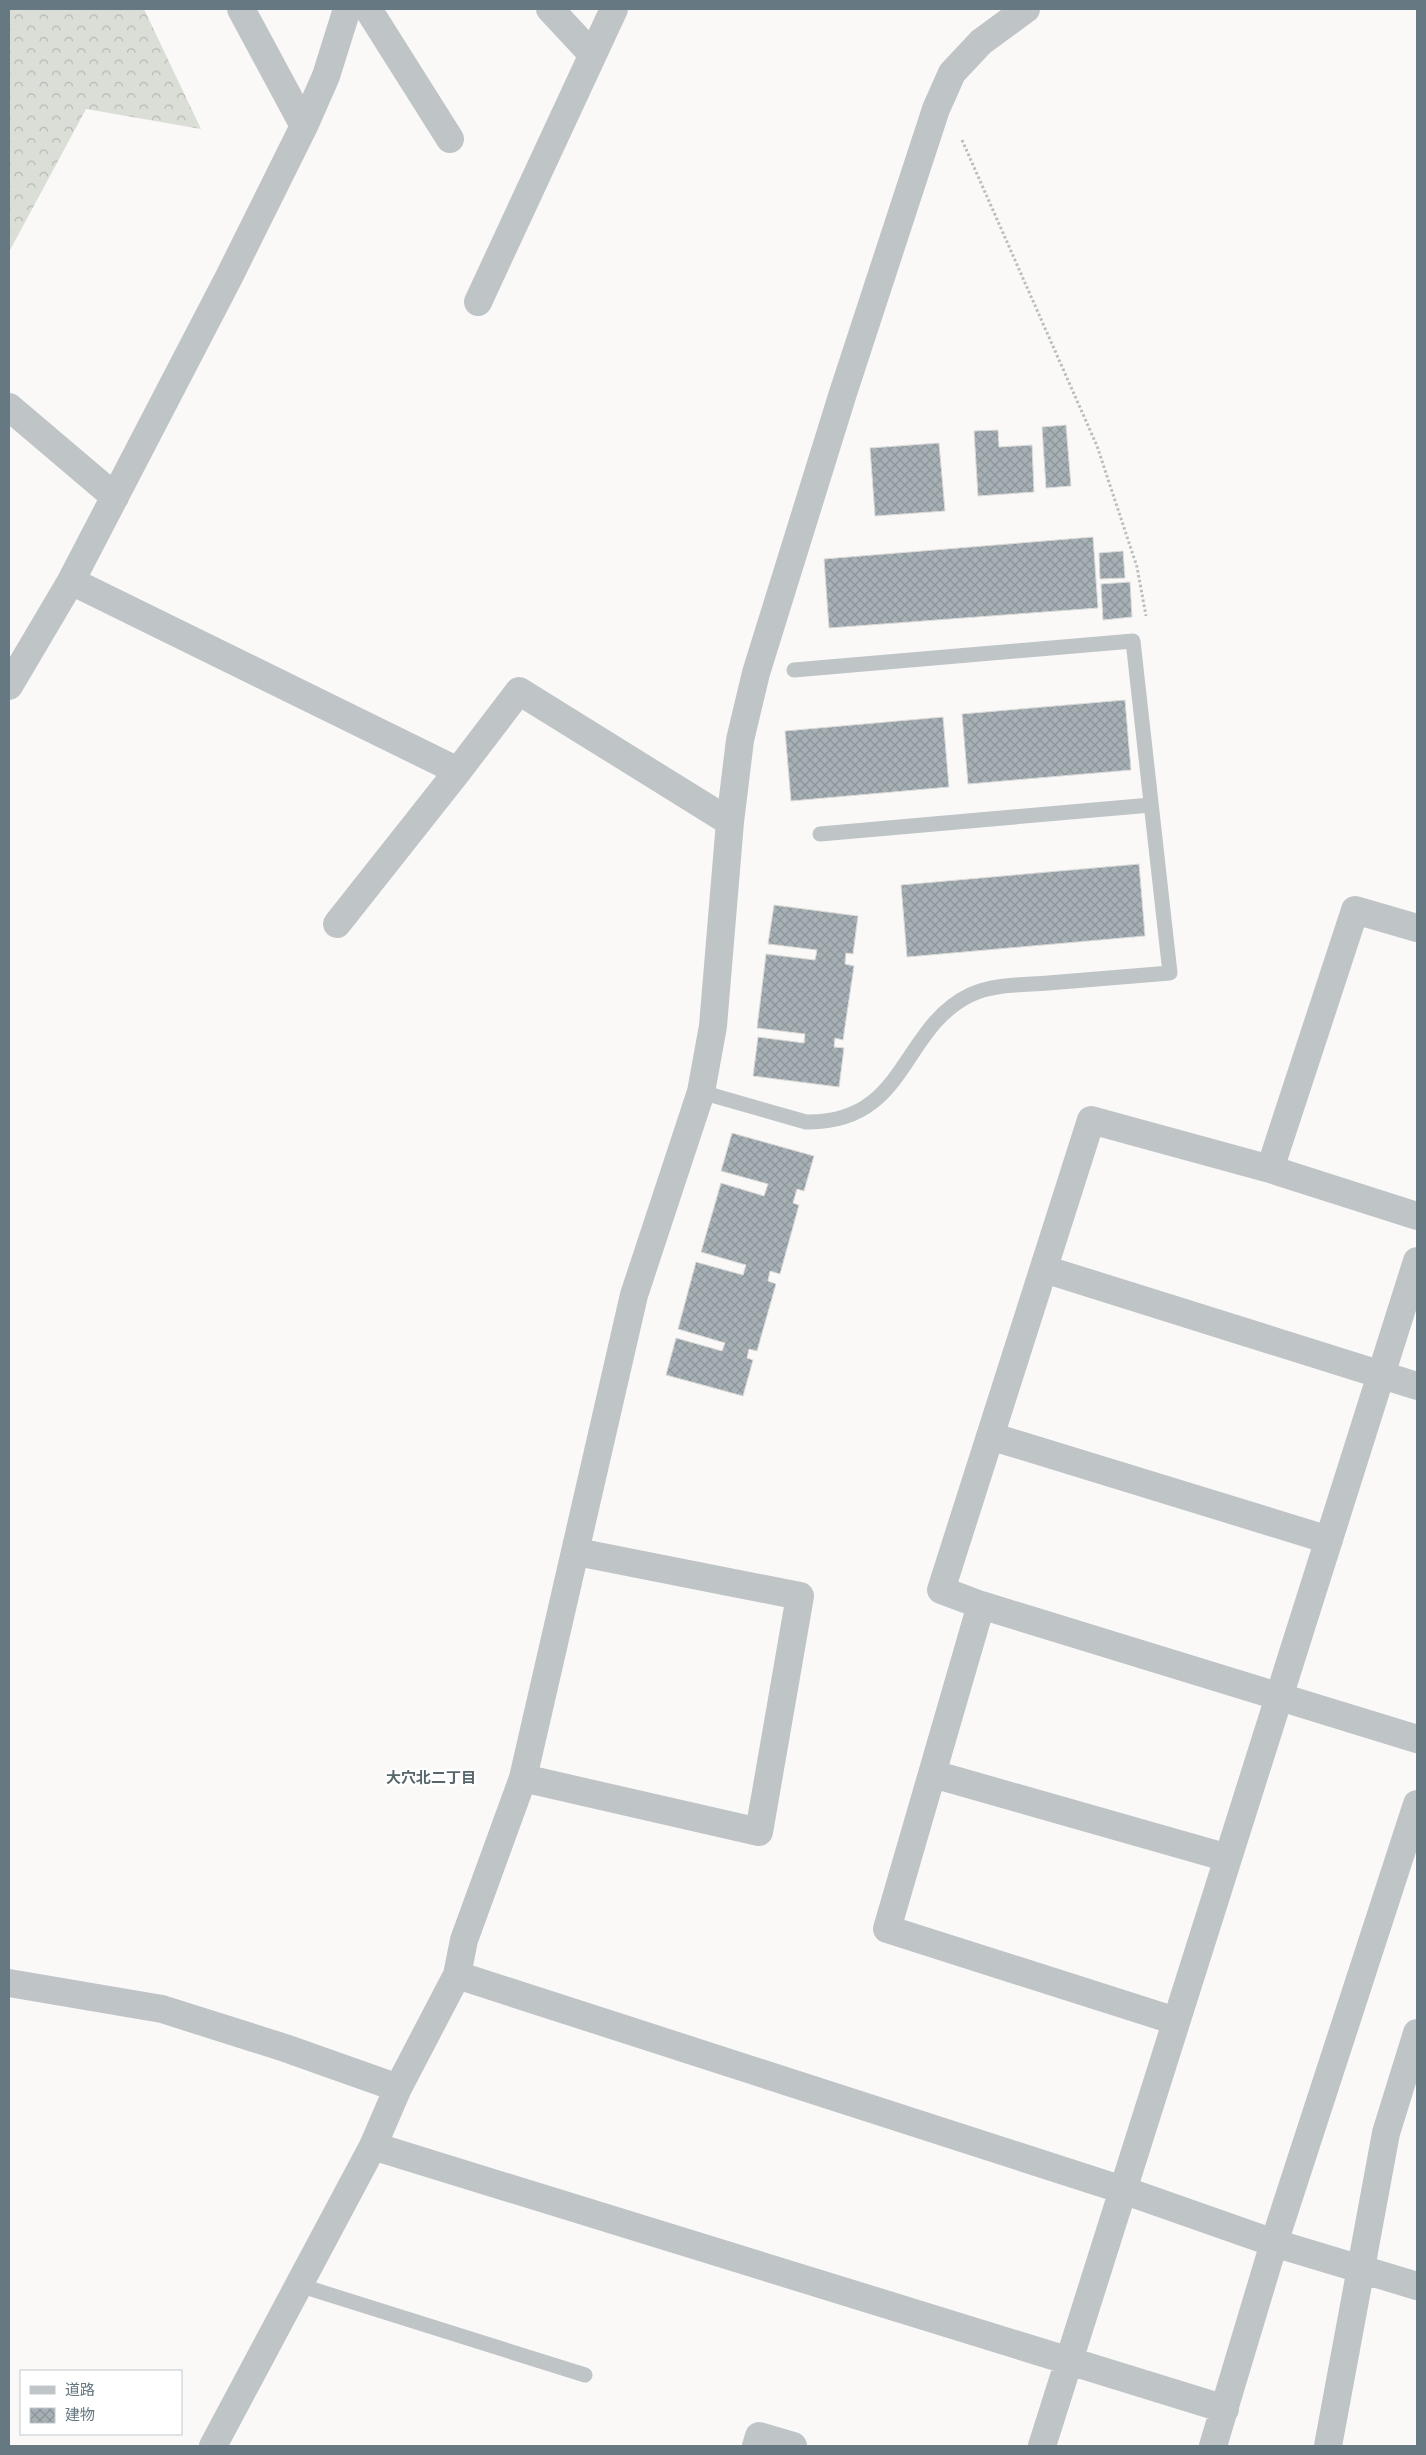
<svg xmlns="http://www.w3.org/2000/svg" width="1426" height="2455" font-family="'PT Sans Narrow','Noto Sans JP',sans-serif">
<defs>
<pattern id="forest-crowns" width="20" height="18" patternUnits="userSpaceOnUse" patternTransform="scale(1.25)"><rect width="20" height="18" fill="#daded7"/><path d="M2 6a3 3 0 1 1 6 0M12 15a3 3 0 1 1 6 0" fill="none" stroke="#b5b9b4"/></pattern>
<pattern id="building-cross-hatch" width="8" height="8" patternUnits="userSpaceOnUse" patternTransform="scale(1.25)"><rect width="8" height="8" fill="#a6b0b5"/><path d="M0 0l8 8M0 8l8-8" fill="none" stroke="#8b9499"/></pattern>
</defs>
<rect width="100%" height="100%" fill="#faf9f8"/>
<!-- forest -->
<path fill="url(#forest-crowns)" d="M9,9H144L201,129L86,109L9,252Z"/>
<!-- building -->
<path fill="url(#building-cross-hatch)" stroke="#dcdbda" d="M1066,425L1071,486L1046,488L1042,427Z
M998,430L999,447L1032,445L1034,492L978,496L974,431Z
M939,443L945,511L875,516L870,448Z
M1093,537L1098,608L829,628L824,559Z
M1123,551L1125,578L1100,579L1099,553Z
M1130,582L1132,617L1103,620L1101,584Z
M1125,700L1131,770L968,784L962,714Z
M943,717L949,787L791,801L785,731Z
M1139,864L1145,936L907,957L901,885Z
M774,905L858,916L853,954L846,953L845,964L854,966L843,1040L835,1038L834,1047L844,1048L839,1087L753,1076L758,1037L804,1043L805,1034L757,1028L766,954L815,960L817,950L768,944Z
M732,1133L814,1156L804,1191L797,1189L793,1203L799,1205L780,1274L770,1271L768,1281L776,1284L757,1351L749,1349L747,1358L753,1360L743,1396L666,1375L676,1338L722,1351L725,1343L678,1329L696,1262L743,1275L746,1265L701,1252L721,1183L764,1196L768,1184L721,1171Z"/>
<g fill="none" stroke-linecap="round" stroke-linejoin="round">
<!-- path -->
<path stroke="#babec0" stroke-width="3" stroke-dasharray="2.5 2.5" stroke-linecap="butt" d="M962,140L1097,446L1137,567L1146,616"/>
<!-- service -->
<path stroke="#bfc4c7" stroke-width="15" d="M820,834L1151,805
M701,1092L806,1122C907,1124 900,1029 970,995C993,984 1022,985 1048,983C1089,980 1129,976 1170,973L1133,641L794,670
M299,2285L585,2375"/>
<!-- minor -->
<path stroke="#bfc4c7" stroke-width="28" d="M241,9L304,126
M368,9L450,139
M550,9L591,53
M478,302L614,9
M9,407L115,497
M71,581L458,771L519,691L730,822
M9,686L71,581L229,277L304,126L326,76L347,9
M337,924L458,771
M1270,1169L1355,910L1417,928
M1417,1216L1270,1169L1091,1120L941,1590L981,1605L1417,1739
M1044,1269L1417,1386
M990,1436L1329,1540
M981,1605L887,1929L1176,2021
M933,1774L1228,1858
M523,1778L759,1832L800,1596L577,1552
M457,1975L1123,2190L1274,2243L1417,2286
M9,1983L162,2009L285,2048L398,2088
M373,2146L1225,2409
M213,2446L373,2146L398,2088L457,1975L464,1940L523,1778L634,1295L701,1092L713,1026L730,822L740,740L756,673L843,393L936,109L952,73L981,42L1026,9
M756,2446L759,2436L793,2446
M1042,2446L1417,1261
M1213,2446L1274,2243L1417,1804
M1328,2446L1386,2133L1417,2033"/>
</g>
<g text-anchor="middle" stroke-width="5" stroke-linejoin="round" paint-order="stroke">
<!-- neighbourhood labels -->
<g font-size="15" font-weight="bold" fill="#58666c" stroke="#fff">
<text x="431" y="1783">大穴北二丁目</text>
</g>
</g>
<!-- border -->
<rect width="1426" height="2455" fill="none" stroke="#667881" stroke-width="20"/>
<!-- legend -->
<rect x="20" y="2370" width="162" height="65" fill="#ffffff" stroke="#c2c9cd"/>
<rect x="30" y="2386" width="25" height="8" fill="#bfc4c7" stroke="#c2c9cd"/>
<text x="65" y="2395" font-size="15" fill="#667881">道路</text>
<rect x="30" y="2408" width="25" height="15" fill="url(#building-cross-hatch)" stroke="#c2c9cd"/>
<text x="65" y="2420" font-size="15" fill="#667881">建物</text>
</svg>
